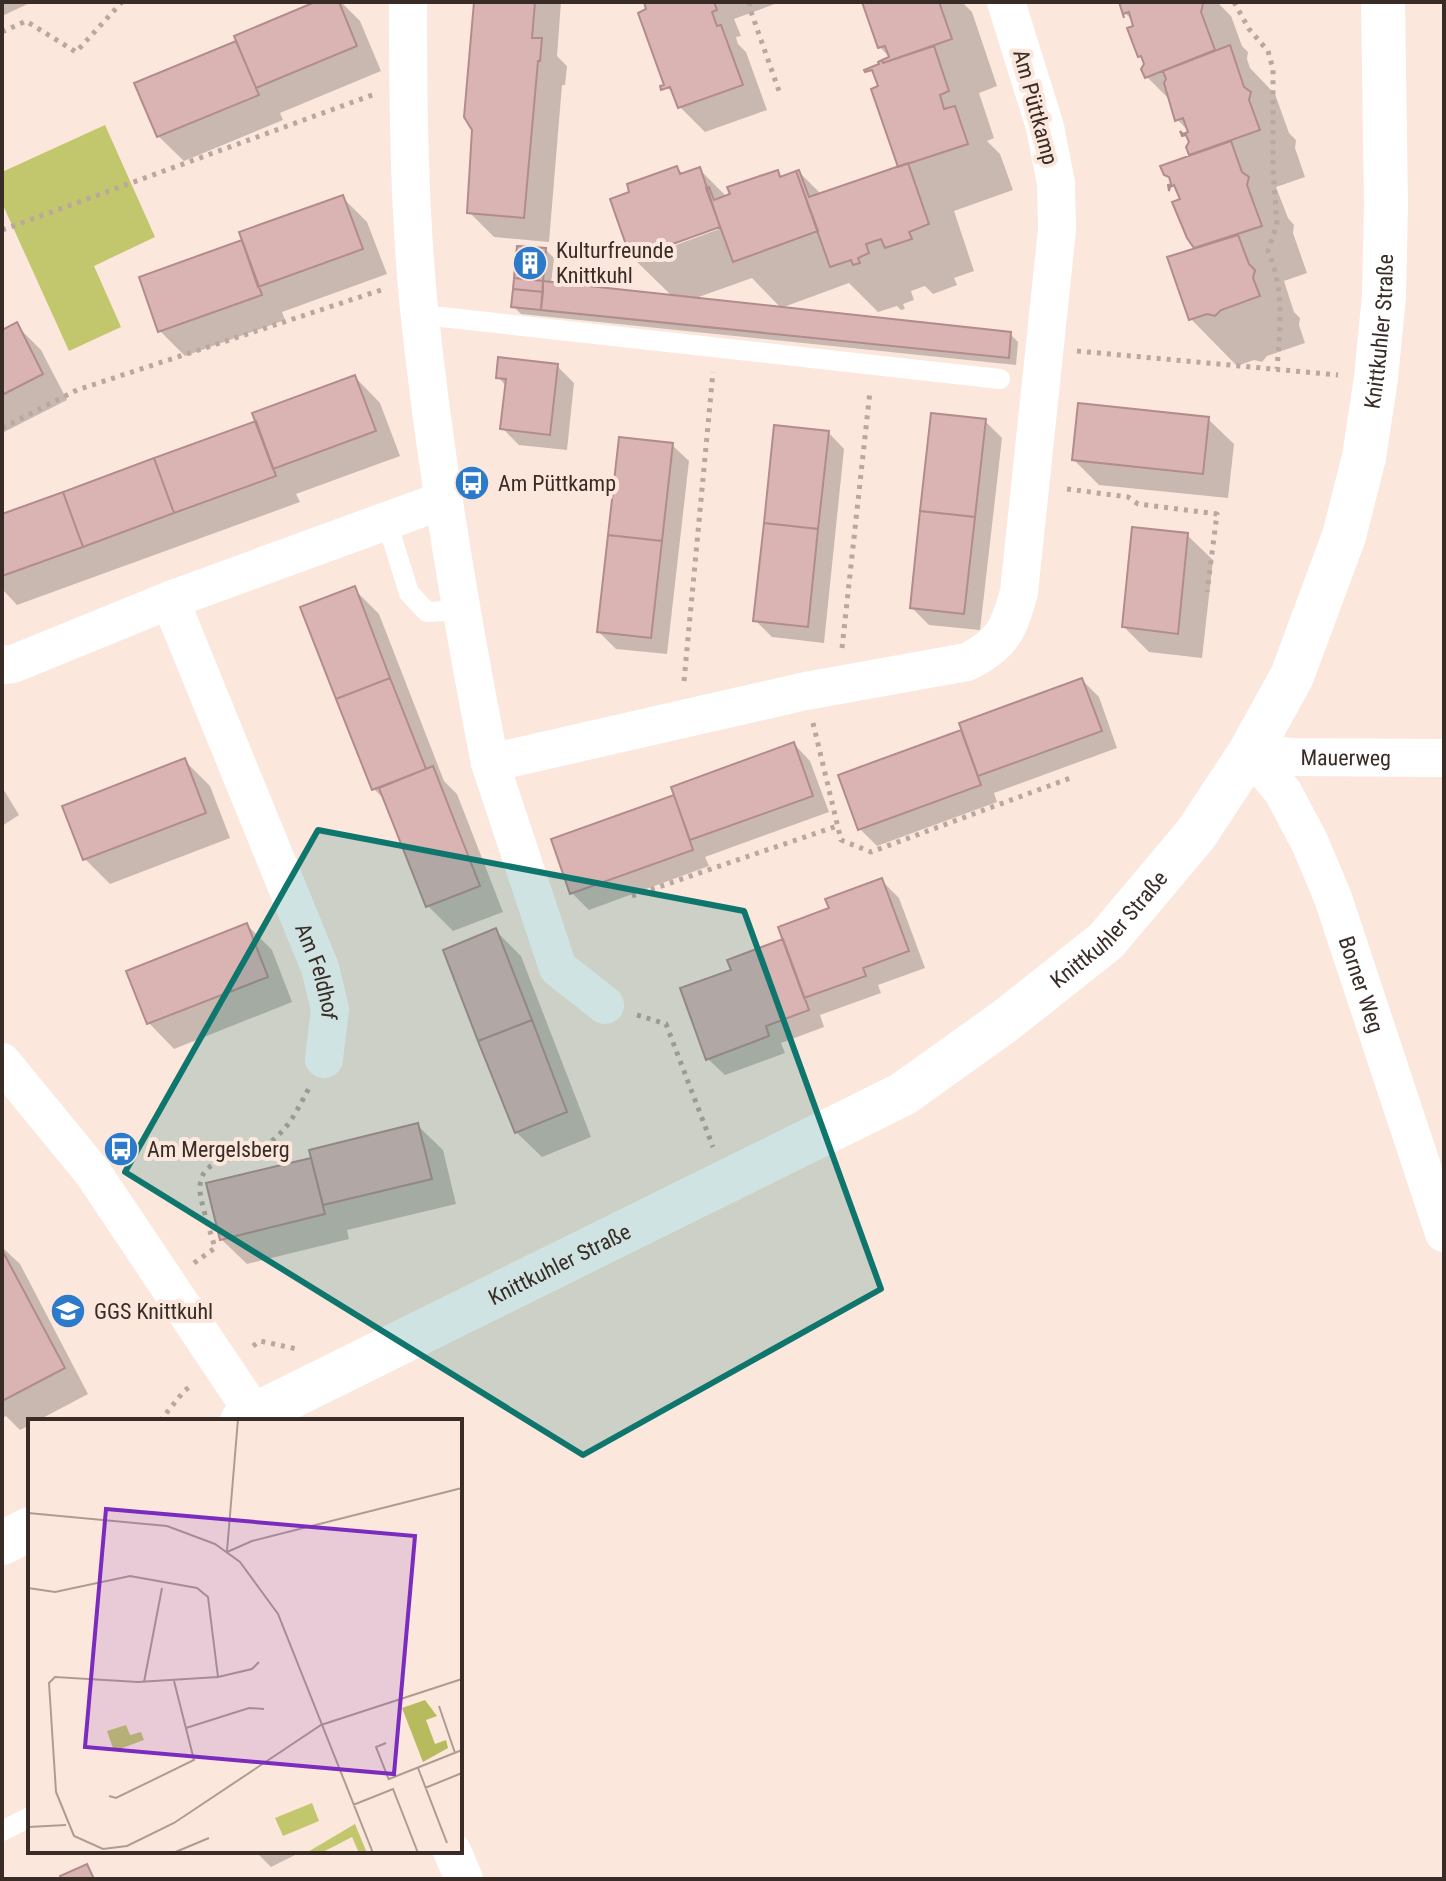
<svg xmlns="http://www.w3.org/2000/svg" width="1446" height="1881" font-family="'Roboto Condensed',sans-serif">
<rect width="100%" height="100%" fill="#fce7dc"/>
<!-- green -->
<path fill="#c2c66d" d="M105,125L155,237L94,266L121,327L69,351L2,203V172Z"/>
<!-- shadow -->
<path fill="#0003" fill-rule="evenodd" d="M2,2H32L2,16Z
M320,2H341L360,21L381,71L280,113L283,120L184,161L158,136L137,84L239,42Z
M476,2H561L557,56L567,66L565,85H562L549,242L494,237L469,212Z
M646,2H780L734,19L741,36L736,37L738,44L746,52L767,110L705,132L680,107L676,97L667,87Z
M864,2H962L972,12L997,86L979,93L994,138L987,141L1000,154L1013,190L954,211L974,271L954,278L957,285L933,294L925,286L911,291L914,300L903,304L905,309L901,310L897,306L878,312L849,283L781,308L752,278L693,299L1010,334L1018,342L1016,365L521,314L513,306L546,250L554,258L551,284L673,297L633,258L677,168L684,175L700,170L727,197L777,172L783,178L799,172L822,195L900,168L874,68L891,59L880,47ZM729,221L730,225L657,252V247Z
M1121,2H1217L1231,16L1242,46L1248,52L1247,59L1250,68L1275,94L1289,133L1296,140L1295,148L1305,177L1276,187L1288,218L1294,225L1293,233L1307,273L1284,281L1294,312L1300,318L1299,325L1305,343L1267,356L1262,362L1254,360L1237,366L1191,319L1197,249L1188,237L1178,189L1163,167L1192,157L1187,134L1190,133L1177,119L1171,101L1147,77L1145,62L1140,56L1134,22L1125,13Z
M342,197L367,222L387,274L282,312L285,320L185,356L160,331L245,242Z
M16,325L41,350L67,400L2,433V332Z
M557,366L574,383L567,450L519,445L502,428L507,387L498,377Z
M355,377L380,403L400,456L296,494L300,502L17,605L2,589V516L258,422Z
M1208,419L1234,444L1228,498L1099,485L1074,460Z
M985,421L1002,438L980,630L929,625L912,608Z
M828,432L844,449L824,643L772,637L755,620Z
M672,445L689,461L667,654L616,649L599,632Z
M1187,535L1213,560L1202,658L1149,652L1124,627Z
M354,589L379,614L444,781L457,794L503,912L453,931L428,906L388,803L374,789Z
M1082,680L1099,697L1117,748L994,793L997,802L877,846L860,829L841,776L964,732Z
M794,744L810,761L829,812L705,857L709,866L589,910L572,893L676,796Z
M185,761L210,786L230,838L110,884L85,859Z
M2,787L19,815L2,826Z
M882,881L899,898L925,968L878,985L881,993L820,1015L824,1027L781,1043L785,1053L725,1075L708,1059L734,971Z
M247,925L272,950L292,1002L174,1049L149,1023L129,972Z
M496,931L521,956L591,1137L542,1157L516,1132Z
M417,1125L443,1150L456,1204L347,1230L349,1239L247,1264L221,1239L208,1185L314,1159Z
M2,1247L20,1264L88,1394L37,1421H30V1425L20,1430L6,1416L2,1418Z
M255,1851H303L271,1867Z"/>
<!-- building -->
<path fill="#dab3b3" stroke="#b28c8d" stroke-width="2" d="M315,2H339L357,46L256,88L234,36Z
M474,2H535L532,38H542L540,61H538L524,218L467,213L472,130L464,117Z
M644,2H714L717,10L712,12L717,26L721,25L743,85L678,108L670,87L661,90L660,86L664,85L638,13L646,9Z
M862,2H939L952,39L883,63L882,60L889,57L885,46L878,48Z
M1119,2H1201L1203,4L1201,12L1215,50L1145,78L1141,69L1144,64L1141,56L1138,57L1127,28L1133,26L1129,12L1123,14L1124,18Z
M236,41L259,95L157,137L134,83Z
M1230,45L1244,87L1251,92L1249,100L1260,130L1189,155L1186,147L1189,142L1186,135L1182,136L1180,131L1183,134L1188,132L1183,118L1175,121L1164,83L1166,79L1163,71Z
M934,46L949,91L940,95L944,109L955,106L968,144L898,167L871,89L878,86L872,70L865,72L864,70L879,64L878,62L882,60L883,63Z
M1231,141L1242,172L1249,177L1247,185L1262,226L1194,248L1187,238L1172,202L1180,199L1174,185L1170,187L1169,191L1168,185L1171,184L1169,177L1164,175L1160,166Z
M908,163L929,224L909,232L912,239L885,248L881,239L866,244L869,253L858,258L860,263L853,265L851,260L830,267L796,171L799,170L809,197Z
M677,166L680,174L700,167L720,227L631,259L610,199L629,192L627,184Z
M778,170L780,177L796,171L818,231L733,262L706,188L709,187L714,200L730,194L727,187Z
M343,195L363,249L258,287L239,232Z
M1238,235L1249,264L1255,270L1253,278L1260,296L1221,310L1215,316L1207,314L1189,320L1167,257Z
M242,240L262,295L158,332L139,277Z
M517,246L546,248L543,281L514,278Z
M514,278L543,281V292L513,289Z
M543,281L1011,332L1009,358L541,310Z
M513,289L543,292L541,310L511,307Z
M17,322L43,374L2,395V330Z
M498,357L558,364L550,435L500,429L506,379L496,378Z
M355,375L376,431L273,469L252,413Z
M1078,403L1209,417L1203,474L1072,460Z
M931,413L986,419L975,517L920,511Z
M256,421L276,476L174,513L154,458Z
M774,425L829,431L818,529L764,523Z
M619,437L673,443L662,541L608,535Z
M154,458L174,513L83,547L63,492Z
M63,492L83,547L2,576V514Z
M920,511L975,517L964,614L910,608Z
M764,523L818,529L808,627L753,621Z
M1132,527L1188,533L1178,634L1122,627Z
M608,535L662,541L651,638L597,632Z
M355,586L390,678L336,699L300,607Z
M390,678L426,769L372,790L336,699Z
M1082,678L1102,731L978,776L959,723Z
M961,730L981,785L858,830L838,775Z
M794,742L813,796L690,840L671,787Z
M185,758L206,813L83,860L62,806Z
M433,766L480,886L426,907L379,788Z
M674,795L693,850L570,894L551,839Z
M882,878L909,951L863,968L866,976L804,998L778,927L829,908L825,899Z
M247,923L268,977L147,1024L126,971Z
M496,928L532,1020L478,1041L443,950Z
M783,939L809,1010L766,1026L769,1036L706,1060L680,988L731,970L727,960Z
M532,1020L567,1112L515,1133L478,1041Z
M418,1123L432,1179L323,1205L309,1150Z
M311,1158L325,1214L220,1240L206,1183Z
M2,1250L65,1368L2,1401Z
M87,1864L94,1879H61L60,1876Z"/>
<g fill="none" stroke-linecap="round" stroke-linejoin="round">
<!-- path -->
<path stroke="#baa79e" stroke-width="5" stroke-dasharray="4 6" stroke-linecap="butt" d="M750,2L749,6L779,91
M1234,2L1249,29L1268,51L1273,69V170L1277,224L1268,251C1285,290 1280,328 1277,369
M2,32L26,21L76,52L122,2
M2,230L375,94
M1077,351L1338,375
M2,428L77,390L381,290
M1067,489L1128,497L1138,504L1217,514L1207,592
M842,648L870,391
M684,681L713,372
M813,723L841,840L871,852L1073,777
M632,896L837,826
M637,1015L666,1024L713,1147
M194,1263L215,1248C211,1233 199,1200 200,1187C201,1153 246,1161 264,1147C289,1129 295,1114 309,1088
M253,1346L260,1341L297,1349
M160,1421L184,1391L191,1386"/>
<!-- service -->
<path stroke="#fff" stroke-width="20" d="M421,319L442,317L1000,379
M386,519L409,593L427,612L460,610
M2,1831L30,1817"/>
<!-- minor -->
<g stroke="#fff" stroke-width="38">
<path d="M408,2C408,107 409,214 420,318C436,468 461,616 490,763"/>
<path id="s1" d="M170,600L320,968L330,1009L324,1059"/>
<path d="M2,665L13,664L170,600L444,500"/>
<path id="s2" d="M1250,752L1283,792L1310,843L1333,898L1444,1233"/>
<path id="s3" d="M1250,752L1292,757L1444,758"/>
<path d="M605,1005L558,968L490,763L806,691L967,662C1003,644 1009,629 1019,592L1057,230L1056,183L1045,127L1006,2"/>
<path d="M2,1062L93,1173L259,1421"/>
<path d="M452,1851L464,1879"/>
</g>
<!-- tertiary -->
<g stroke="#fff" stroke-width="44">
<path id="s4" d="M242,1421L903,1094L1005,1021L1106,941L1196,834L1250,752L1292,676L1344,536L1364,457L1376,378L1384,296L1386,205L1383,2"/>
<path d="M2,1543L30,1529"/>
</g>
</g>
<!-- marked area -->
<path fill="#0f766e" fill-opacity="0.2" stroke="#0f766e" stroke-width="6" stroke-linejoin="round" d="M318,830L744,911L881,1289L583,1455L125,1172Z"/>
<!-- icons -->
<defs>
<g id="building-disc" transform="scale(1.8)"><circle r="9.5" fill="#2c7aca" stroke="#fce7dc"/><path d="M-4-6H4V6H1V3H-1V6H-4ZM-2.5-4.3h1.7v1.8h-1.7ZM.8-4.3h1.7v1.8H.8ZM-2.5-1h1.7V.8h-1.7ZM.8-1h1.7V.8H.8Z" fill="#fff"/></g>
<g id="bus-disc" transform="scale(1.8)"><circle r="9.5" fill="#2c7aca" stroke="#fce7dc"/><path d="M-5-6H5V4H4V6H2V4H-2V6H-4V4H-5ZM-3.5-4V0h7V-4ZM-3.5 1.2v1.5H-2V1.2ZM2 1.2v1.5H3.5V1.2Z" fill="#fff"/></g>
<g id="school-disc" transform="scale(1.8)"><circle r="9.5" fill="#2c7aca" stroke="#fce7dc"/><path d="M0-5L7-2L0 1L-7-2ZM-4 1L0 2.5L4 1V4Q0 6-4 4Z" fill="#fff"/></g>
</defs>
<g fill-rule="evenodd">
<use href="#building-disc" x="530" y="263"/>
<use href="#bus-disc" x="472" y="483"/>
<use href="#bus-disc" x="121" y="1149"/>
<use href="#school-disc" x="68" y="1311"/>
</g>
<g text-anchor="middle" stroke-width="8" stroke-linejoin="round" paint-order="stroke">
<!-- street labels -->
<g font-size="22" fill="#392c26" stroke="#fce7dc">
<text transform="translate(1036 107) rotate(75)" y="8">Am Püttkamp</text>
<text dy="8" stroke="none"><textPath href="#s4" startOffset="1674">Knittkuhler Straße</textPath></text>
<text dy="8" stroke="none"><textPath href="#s3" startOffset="96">Mauerweg</textPath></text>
<text dy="8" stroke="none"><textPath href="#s4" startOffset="1002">Knittkuhler Straße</textPath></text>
<text dy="8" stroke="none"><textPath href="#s1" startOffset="400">Am Feldhof</textPath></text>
<text dy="8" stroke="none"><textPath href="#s2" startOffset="260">Borner Weg</textPath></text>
<text dy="8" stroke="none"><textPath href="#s4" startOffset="354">Knittkuhler Straße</textPath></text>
</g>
<!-- poi labels -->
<g font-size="22" fill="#392c26" stroke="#fce7dc" text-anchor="start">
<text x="556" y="258">Kulturfreunde<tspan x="556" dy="25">Knittkuhl</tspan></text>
<text x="498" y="491">Am Püttkamp</text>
<text x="147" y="1157">Am Mergelsberg</text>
<text x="94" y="1319">GGS Knittkuhl</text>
</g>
</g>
<!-- overview -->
<g transform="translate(28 1419)">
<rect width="434" height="434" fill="#fce7dc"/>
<path d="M98,306L102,316L113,313L116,321L86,332L79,312ZM284,384L291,402L255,417L247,399ZM327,405L339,434H331L324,418L293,434H278Z" fill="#c2c66d"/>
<path d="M397,281L409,297L398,301L407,325L418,321L420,329L395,343L374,289Z" fill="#b7bb5d"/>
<path fill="none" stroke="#ae9c93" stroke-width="2" d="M0,94L139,107L187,125L212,143L250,195L345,434M199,132L210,0M199,133L224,122L434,69M0,169L27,173L102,157L169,169L180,178L190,258L224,250L231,243M190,258L110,263L27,258L21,264L28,373L46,417L75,430L99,427L146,404L293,306L434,260M116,263L134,169M411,287L427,334M158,309L221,289L236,290M358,324L348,328L361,361M390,349L419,424M361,360L434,331M397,369L434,354M81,377L88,379L166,341L146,262M325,386L365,370L390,434M0,408L38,406M145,434L181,419"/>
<path fill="#7b2cbf" fill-opacity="0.15" stroke="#7b2cbf" stroke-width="4" d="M78,90L387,117L366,355L57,328Z"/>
<rect width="434" height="434" fill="none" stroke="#392c26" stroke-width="4"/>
</g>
<!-- border -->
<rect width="1446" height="1881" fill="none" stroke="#392c26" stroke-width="8"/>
</svg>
